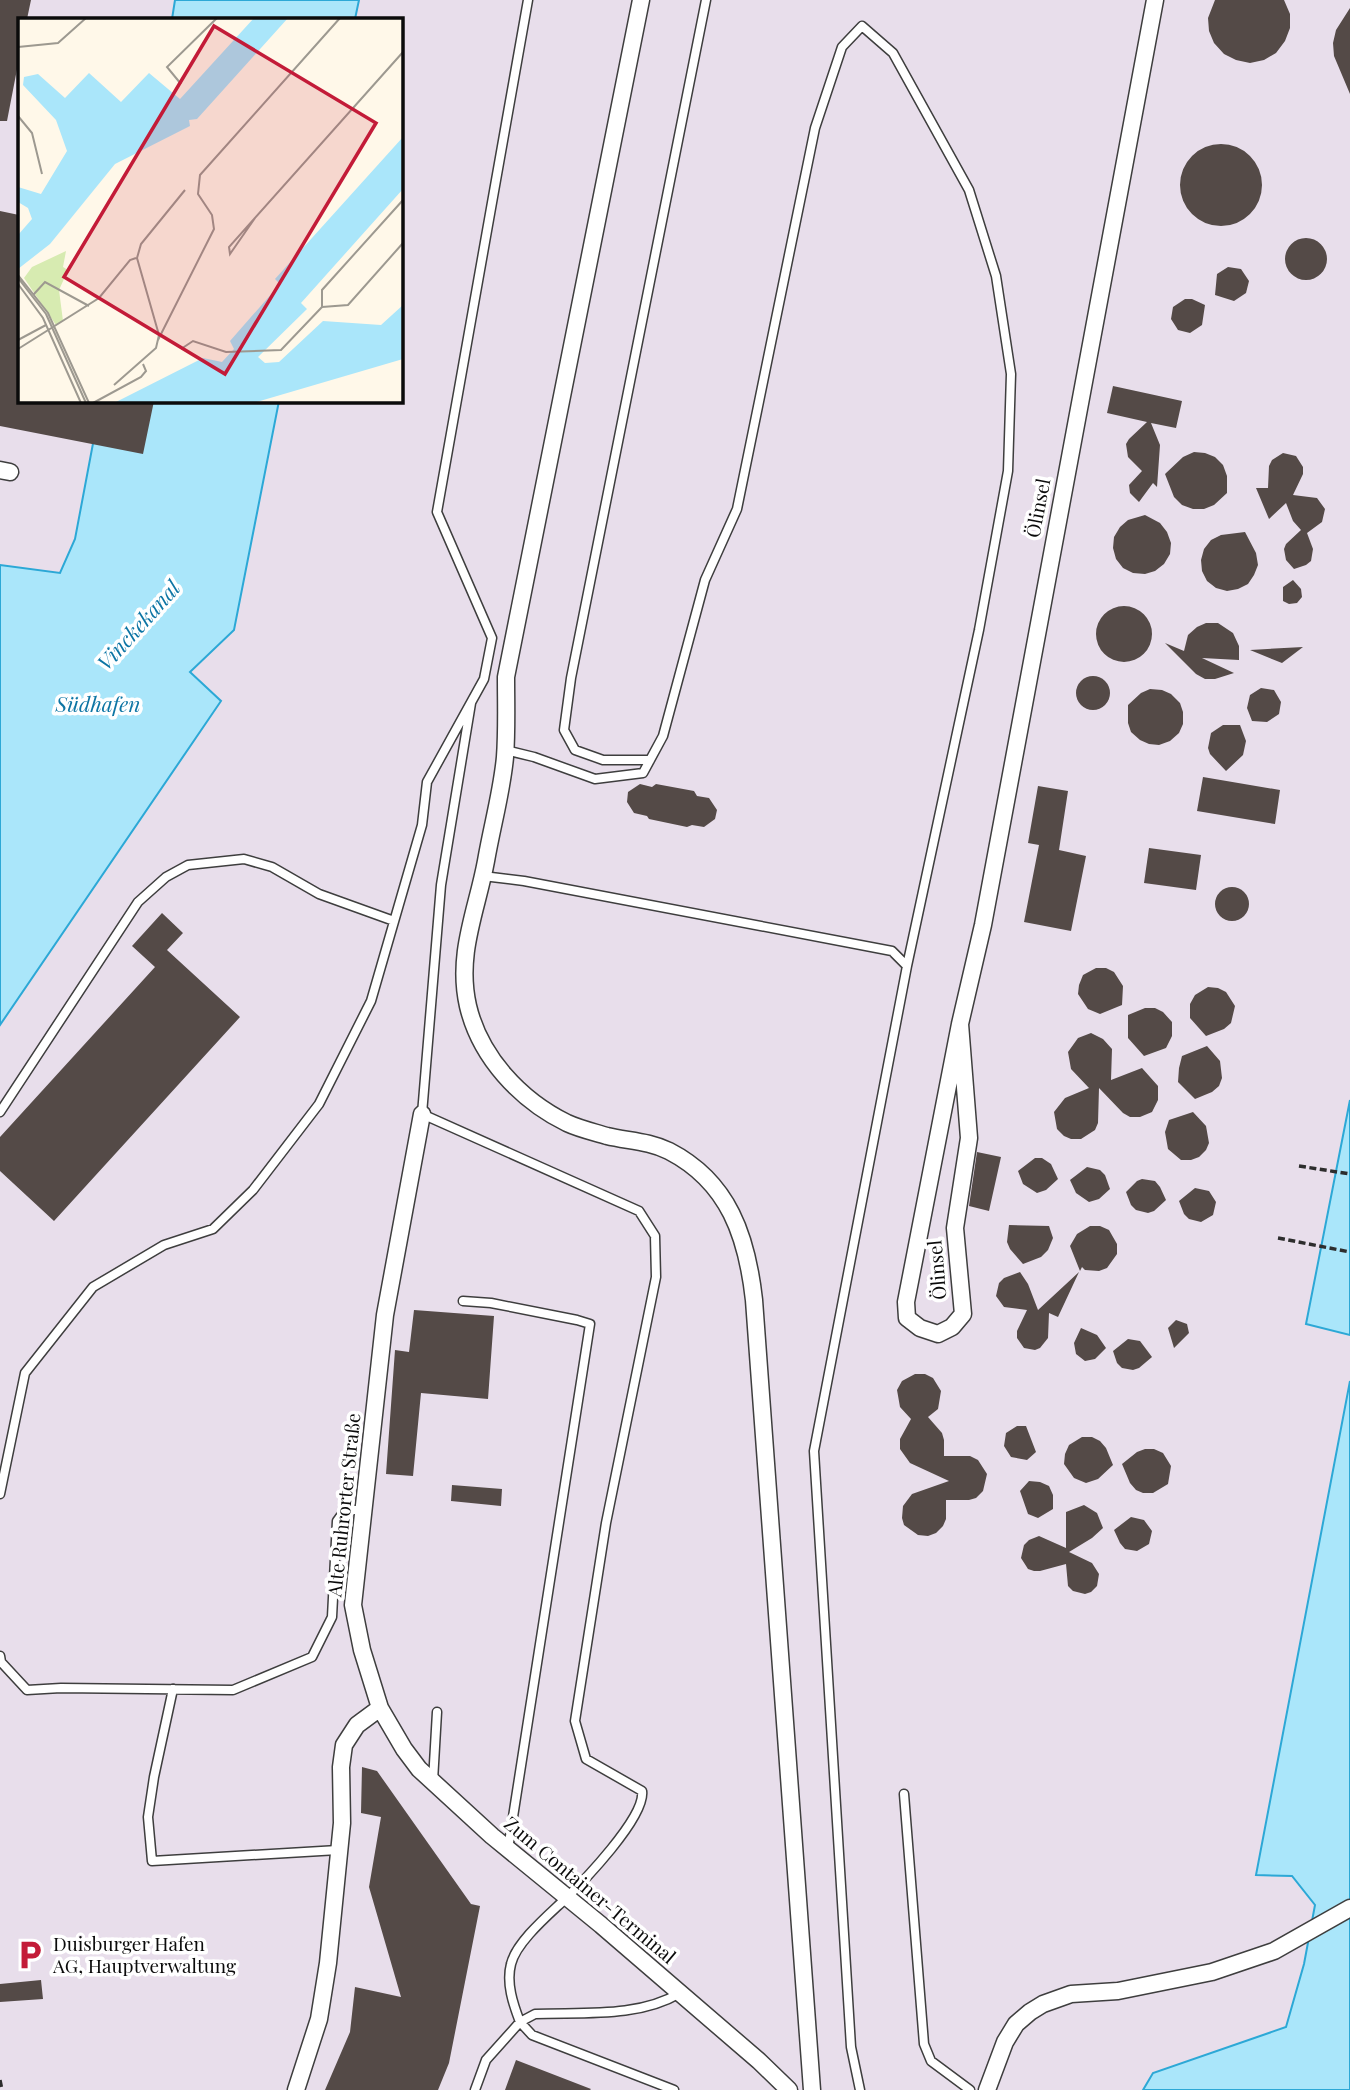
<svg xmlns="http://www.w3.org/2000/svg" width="1350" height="2090" font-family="'Playfair Display',serif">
<rect width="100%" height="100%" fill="#fff8e9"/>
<!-- industrial -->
<path fill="#e8deeb" d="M0,0H175L172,19H19V401H101L75,539L60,573L0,565Z
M359,0H1350V1100L1307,1323L1350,1335V1381L1256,1874L1292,1876L1315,1905L1304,1964L1286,2028L1153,2073L1143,2090H0V1025L221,701L190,672L234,630L279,401H401V19H355Z"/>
<!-- water -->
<path fill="#aae6fa" stroke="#2ca8d6" stroke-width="2" d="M175,0H359L355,19H172Z
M101,401H279L234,630L190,672L221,701L0,1025V565L60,573L75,539Z
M1350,1100V1335L1306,1324Z
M1350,1381V2090H1143L1153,2073L1286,2027L1304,1964L1315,1905L1292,1876L1256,1875Z"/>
<!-- building -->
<path fill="#544a47" d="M0,0H31L27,19H19V59L7,121H0Z
M1215,0H1284L1290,14V28L1285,41L1276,53L1264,60L1250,63L1236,60L1224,54L1214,43L1209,31L1208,18Z
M1350,8V94L1334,56L1333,43L1336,30Z
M1180 185a41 41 0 1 1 82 0a41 41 0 1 1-82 0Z
M0,211L19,215V401H154L143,454L0,426Z
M1285 259a21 21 0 1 1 42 0a21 21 0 1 1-42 0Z
M1228,267L1241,269L1249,281L1246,293L1234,301L1215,295L1217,274Z
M1185,299H1192L1205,305L1202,325L1190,333L1178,330L1171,319L1173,307Z
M1113,386L1182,401L1176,428L1151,423L1160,445L1157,487L1153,483L1139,502L1130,493L1129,485L1142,471L1128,457L1126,444L1129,439L1147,422L1107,413Z
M1194,452L1205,453L1215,457L1223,465L1227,476V493L1214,505L1204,509H1193L1182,505L1174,497L1165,474L1183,457Z
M1283,453L1296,456L1303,467V474L1293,495L1317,498L1325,509L1322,522L1307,533L1313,549L1311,561L1306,565L1294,569L1286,560L1284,549L1286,544L1301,530L1293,521L1286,503L1269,519L1256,488H1268L1269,466L1272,460Z
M1145,515L1160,523L1167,532L1171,543L1170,554L1164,564L1155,571L1145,574L1133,573L1123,568L1116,559L1113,548L1114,537L1120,527L1128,520Z
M1245,532L1256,553L1258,565L1254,575L1248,584L1238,589L1227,591L1216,588L1207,581L1202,571L1201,560L1204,549L1211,540L1221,535Z
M1293,580L1301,589L1302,597L1297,603L1289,604L1283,601V587Z
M1096 634a28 28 0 1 1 56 0a28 28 0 1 1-56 0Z
M1206,623H1218L1233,633L1239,646V660L1202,658L1234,673L1215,679H1205L1196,674L1165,643L1184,651L1188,635L1197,627Z
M1303,647L1282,663L1250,650Z
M1076 693a17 17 0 1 1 34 0a17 17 0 1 1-34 0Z
M1261,688L1274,690L1281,702L1279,714L1267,722L1252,721L1247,708L1250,695Z
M1150,689L1162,690L1171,694L1180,703L1183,712V724L1179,733L1170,741L1159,745L1149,744L1140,740L1131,732L1128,723V705L1141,693Z
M1223,725H1240L1246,741L1243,755L1226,771L1210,754L1208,748L1211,733Z
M1203,777L1280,790L1275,824L1197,811Z
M640,784L652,787L656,784L694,791L697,796L709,798L717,810L715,819L704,827L692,825L687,827L649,819L647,816L634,813L627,802L628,792Z
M1038,786L1068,791L1059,850L1086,856L1071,931L1024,922L1039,845L1028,843Z
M1149,848L1201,855L1196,890L1144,883Z
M1215 904a17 17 0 1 1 34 0a17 17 0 1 1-34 0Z
M162,913L183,933L167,950L240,1017L54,1221L0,1171V1137L155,967L132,946Z
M1096,968H1106L1114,972L1123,986L1122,1005L1100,1014L1088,1009L1078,994L1079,985L1083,975Z
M1208,987L1218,988L1226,992L1235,1006L1231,1023L1224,1029L1206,1036L1190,1018V1004L1195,995Z
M1145,1008H1155L1163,1012L1172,1022V1036L1166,1048L1144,1056L1128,1038V1015Z
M1091,1033L1103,1039L1112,1049L1111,1080L1142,1068L1158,1086V1100L1152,1112L1140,1117H1130L1123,1113L1099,1088L1098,1123L1095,1130L1081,1139H1071L1064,1136L1057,1129L1054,1112L1065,1098L1089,1088L1071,1069L1068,1052L1078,1038Z
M1207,1046L1220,1061L1222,1078L1219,1086L1212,1092L1195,1099L1178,1082L1179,1068L1182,1056Z
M1193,1112L1206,1126L1209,1143L1206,1150L1199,1157L1191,1160H1181L1168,1149L1165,1132L1169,1120Z
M977,1152L1001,1157L989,1211L969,1206Z
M1035,1158H1042L1051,1164L1058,1179L1046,1190L1037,1193L1023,1184L1018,1171Z
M1087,1167L1100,1170L1105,1175L1110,1189L1099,1199L1089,1202L1076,1193L1070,1180Z
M1142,1179L1155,1181L1160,1187L1166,1200L1154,1211L1148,1213L1136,1210L1131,1205L1126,1192L1137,1181Z
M1195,1188L1209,1191L1216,1202L1213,1215L1201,1222L1189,1219L1184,1214L1179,1201Z
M1009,1225L1049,1226L1053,1238L1048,1250L1041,1257L1023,1264L1010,1249L1007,1242Z
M1090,1226H1100L1109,1230L1117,1244V1254L1107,1268L1099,1271L1085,1270L1082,1267L1080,1271L1070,1246L1077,1234Z
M1020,1272L1028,1284L1038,1310L1079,1272L1058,1317L1049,1313L1048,1338L1040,1348L1035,1350L1024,1348L1017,1338V1331L1027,1310L1004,1307L996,1296L999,1283L1004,1278Z
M414,1310L494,1316L488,1399L421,1393L413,1476L386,1474L395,1350L409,1352Z
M1176,1320L1187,1324L1189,1333L1174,1348L1168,1328Z
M1081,1328L1097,1335L1106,1348L1095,1359L1085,1361L1076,1354L1074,1343Z
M1128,1339L1140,1341L1152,1357L1139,1368L1133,1370L1122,1368L1117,1363L1113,1351Z
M915,1374H925L933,1378L941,1391L938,1409L928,1417L942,1433L944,1440V1456H970L978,1460L987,1474L983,1491L976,1498L969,1500H946V1519L943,1526L936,1533L928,1536L918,1535L904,1525L902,1518L903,1506L912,1494L949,1481L910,1463L900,1449V1439L911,1419L900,1407L897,1390L902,1381Z
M1017,1426H1026L1036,1452L1027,1460L1011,1457L1004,1446L1006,1433Z
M1082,1437H1092L1100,1441L1106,1448L1113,1465L1098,1479L1086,1483L1074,1478L1064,1464L1065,1454L1069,1445Z
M1145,1449H1154L1163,1453L1171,1466L1168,1484L1153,1493H1143L1136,1490L1130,1483L1122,1464L1137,1452Z
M1029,1481L1040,1482L1049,1486L1053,1495V1509L1038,1518L1028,1514L1020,1491Z
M452,1485L502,1489L501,1506L451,1501Z
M1084,1505L1097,1513L1103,1528L1092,1538L1069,1552L1092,1563L1099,1574L1097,1586L1091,1592L1085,1594L1073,1591L1068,1586L1066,1564L1040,1571H1034L1028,1569L1021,1558L1024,1545L1029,1540L1039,1536L1066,1548V1512Z
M1131,1517L1144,1520L1152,1531L1149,1544L1137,1551L1125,1549L1120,1543L1114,1530Z
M362,1767L377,1771L471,1904L480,1906L449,2063L438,2090H325L350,2032L355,1987L401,1997L369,1887L381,1817L361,1813Z
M41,1980L43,1999L0,2002V1984Z
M516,2060L591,2089L590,2090H505Z"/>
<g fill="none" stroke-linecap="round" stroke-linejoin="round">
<!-- lane casing -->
<g stroke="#3e3e3e" stroke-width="11">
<path id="lane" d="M471,703L441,885L422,1114L639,1211L655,1236L656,1277L606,1523L575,1721L586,1759L642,1791C646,1817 582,1883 562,1902C546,1917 516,1943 511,1964C506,1983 513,2004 520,2022L535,2014C583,2012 638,2018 680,1993
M650,760H603L575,750L564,730L571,678L706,0
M483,876L524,881L892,951L907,966L979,630L1008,471L1011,374L996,276L969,190L893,53L862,26L842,47L815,128L737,509L705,580L663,736L643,773L595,779L534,757L505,750
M0,1112L138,902L166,877L188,865L244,859L272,867L319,894L394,921
M463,1301L491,1303L577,1320L590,1324L508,1849
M0,1494L25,1373L93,1287L164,1245L213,1229L253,1190L319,1104L371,1001L422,825L427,782L484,679L492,638L437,512L528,0
M0,1656L1,1662L27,1690L61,1688L233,1690L312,1657L332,1617L337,1521L345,1510H364
M173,1689L154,1777L148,1817L152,1861L338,1850
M433,1781L437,1712
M904,1794L924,2044L931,2061L970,2090
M475,2090L486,2060L520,2022L532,2035L674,2090
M860,2090L851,2047L814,1451L907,966"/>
</g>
<!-- street casing -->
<g stroke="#3e3e3e" stroke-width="19">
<path id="street" d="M641,0L506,677C506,704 507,730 505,757C502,791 492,826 486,861C477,910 456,954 468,1006C480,1057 520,1100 567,1123C580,1129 594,1132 607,1136C628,1141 649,1141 669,1151C729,1182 747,1237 754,1300L812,2090
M0,470L10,472
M960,1024L969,1138L955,1228L963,1314L952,1327L938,1334L920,1328L907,1318L906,1302L960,1024L983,925L1155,0
M422,1114L385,1315L353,1605L362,1650L380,1708L404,1749L419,1769L492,1836L601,1925L759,2061L789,2090
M296,2090L319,2019L328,1963L342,1823L341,1767L344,1745L357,1725L380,1708
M987,2090L1005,2042L1016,2024L1030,2012L1043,2004L1071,1994L1118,1991L1212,1972L1274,1951L1350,1908"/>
</g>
<!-- path -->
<path stroke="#2d2d2d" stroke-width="3.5" stroke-dasharray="7 3.5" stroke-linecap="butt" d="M1299,1166L1350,1174
M1278,1238L1350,1252
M0,2080L2,2090"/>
<!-- lane -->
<use href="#lane" stroke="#fff" stroke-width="8"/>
<!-- street -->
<use href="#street" stroke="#fff" stroke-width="16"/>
</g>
<!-- icons -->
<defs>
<g id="parking-bare" transform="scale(2.415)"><path d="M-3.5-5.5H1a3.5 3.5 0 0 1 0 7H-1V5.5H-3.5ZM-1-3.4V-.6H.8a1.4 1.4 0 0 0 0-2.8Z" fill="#c31b38" stroke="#fff" stroke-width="2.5" paint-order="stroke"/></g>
</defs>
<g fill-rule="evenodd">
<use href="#parking-bare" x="30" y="1955"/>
</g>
<g text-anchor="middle" stroke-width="7" stroke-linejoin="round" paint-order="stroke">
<!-- street labels -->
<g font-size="19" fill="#0b0b0b" stroke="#fff">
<text transform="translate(1038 508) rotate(-79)" y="7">Ölinsel</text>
<text transform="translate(937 1270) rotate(-95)" y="7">Ölinsel</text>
<text transform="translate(344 1505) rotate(-84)" y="7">Alte Ruhrorter Straße</text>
<text transform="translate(590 1890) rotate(40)" y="7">Zum Container-Terminal</text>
</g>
<!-- poi labels -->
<g font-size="19" fill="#0b0b0b" stroke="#fff" text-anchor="start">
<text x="53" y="1951">Duisburger Hafen<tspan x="53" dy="22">AG, Hauptverwaltung</tspan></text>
</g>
<!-- water labels -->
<g font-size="21" font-style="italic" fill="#0d75a4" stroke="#fff">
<text transform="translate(139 626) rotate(-48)" y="7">Vinckekanal</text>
<text x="98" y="712">Südhafen</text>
</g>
</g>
<!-- overview -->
<g transform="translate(18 18)">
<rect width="385" height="385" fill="#fff8e9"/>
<path d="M48,233L45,249L50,252L41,272L45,303L38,307L6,260L14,249Z" fill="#d7ebb1"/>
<path d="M236,0H270L179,101L171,102L172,108L97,146L32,226L0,251V217L14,201L10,190L0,184V169L23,176L49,133L38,102L5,67L6,59L20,56L47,80L71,55L103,84L131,55L162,81ZM385,119V171L283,285L289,291L240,339L247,345L261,344L305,303L363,307L385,287V341L235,385H96L185,340L204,344L216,331L212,323L262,266L257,261Z" fill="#aae6fa"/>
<path fill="none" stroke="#9d9990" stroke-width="2" d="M0,29L40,25L68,0M163,66L149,49L199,0M0,98L14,115L24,156M237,200L212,236L211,229L385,34M0,257L30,295L71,385M0,260L28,296L68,385M0,266L25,300L63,385M16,276L27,264L71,288M304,289V272L385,182M304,289L330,287L385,225M0,322L28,307M140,322L196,211L194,197L180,176L182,157L322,0M0,331L81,280L112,242L118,240M163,331L175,323L208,334L263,332L304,289M96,367L138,330L141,317L119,240L123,226L167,172M75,385L123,359L128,353L125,346"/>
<path fill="#c31b38" fill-opacity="0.15" stroke="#c31b38" stroke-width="3.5" d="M196,8L358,105L207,356L46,259Z"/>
<rect width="385" height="385" fill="none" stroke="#0b0b0b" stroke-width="3.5"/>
</g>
</svg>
